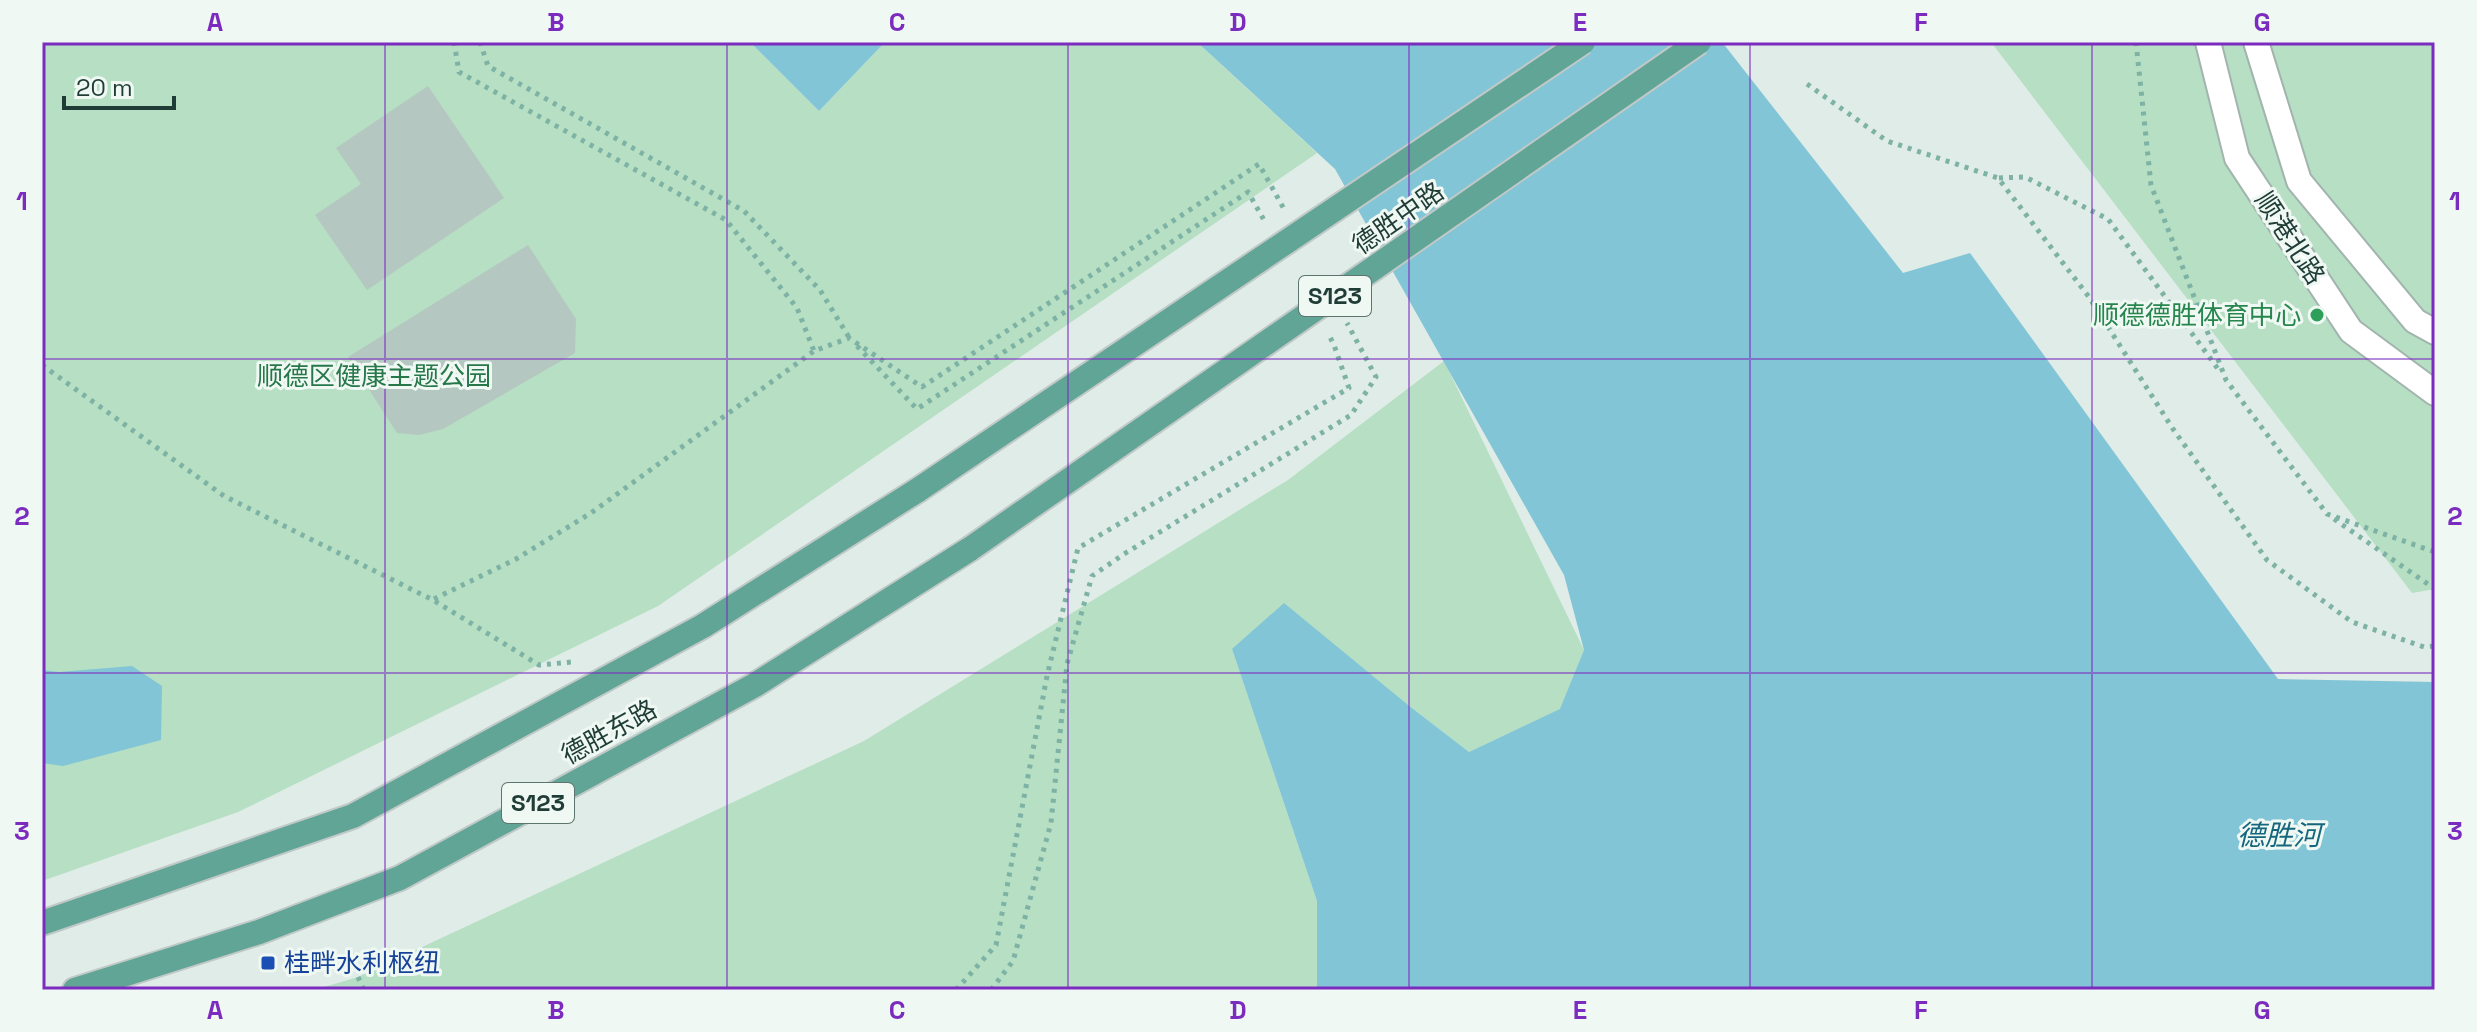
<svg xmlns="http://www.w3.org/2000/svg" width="2477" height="1032" font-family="'Space Grotesk','Noto Sans SC',sans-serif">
<rect width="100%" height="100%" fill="#dfece7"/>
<!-- green -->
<path fill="#b6dfc3" d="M42,42H750L819,111L885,42H1197L1317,153L658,606L238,812L42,881Z
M1991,42H2435V589L2412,593Z
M1444,361L1584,650L1561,709L1469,752L1408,705L1232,649L1317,901V990H314L358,977L864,741L1288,480Z"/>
<!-- water -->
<path fill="#82c5d6" d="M750,42H885L819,111Z
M1197,42H1722L1903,273L1970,253L2278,679L2435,682V990H1317V901L1232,649L1284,603L1408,705L1469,752L1560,709L1584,650L1564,575L1335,169Z
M132,666L162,686L161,740L63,766L42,763V670L59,672Z"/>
<!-- building -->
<path fill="#b4c7c0" d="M428,86L504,198L367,290L315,215L361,184L336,148Z
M528,245L576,319L575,353L443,429L419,435L397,433L348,357Z"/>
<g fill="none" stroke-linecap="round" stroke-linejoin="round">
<!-- minor casing -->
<g stroke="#a2b4ae" stroke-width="28">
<path id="minor" d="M2208,42L2237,158L2351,331L2435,393
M2256,42L2299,181L2415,321L2435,332"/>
</g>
<!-- major casing -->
<g stroke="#c0c9c7" stroke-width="28">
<path id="major" d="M42,923L353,816L703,626L918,490
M75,990L259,932L400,878L755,685L970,549"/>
</g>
<!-- path -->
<path stroke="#7db2a4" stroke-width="5" stroke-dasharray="4 6" stroke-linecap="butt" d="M454,42L459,72L726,220L797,308L814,351L849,338L922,387L1259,164L1284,209
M480,42L488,66L744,211L820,290L850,339
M2136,42L2151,185L2226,380L2327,514L2435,552
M1807,84L1887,141L1998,178L2089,297L2173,429L2267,560L2352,622L2424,647L2435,646
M1999,178L2025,177L2108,219L2221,373
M857,346L917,409L1248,192L1264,220
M42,365L224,496L433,600L539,665L572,662
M2334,519L2435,589
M434,599L516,559L591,513L814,351
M358,977L364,990
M956,990L996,945L1047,676L1078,548L1349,388L1334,345L1328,333
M991,990L1013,961L1051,823L1067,664L1092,576L1124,554L1351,415L1376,377L1347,323"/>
<!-- minor -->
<use href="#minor" stroke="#fff" stroke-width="24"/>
<!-- major -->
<use href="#major" stroke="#60a596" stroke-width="24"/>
<!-- major-bridge casing -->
<g stroke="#c0c9c7" stroke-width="28" stroke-linecap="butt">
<path id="major-bridge" d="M918,490L1583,42
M970,549L1699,42"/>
</g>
<!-- major-bridge -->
<use href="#major-bridge" stroke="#60a596" stroke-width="24"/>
</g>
<!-- grid -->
<path fill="none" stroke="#7b2cbf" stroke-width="2" stroke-opacity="0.55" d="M385,42V990M727,42V990M1068,42V990M1409,42V990M1750,42V990M2092,42V990M42,359H2435M42,673H2435"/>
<!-- markers -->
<circle fill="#2e9e5b" stroke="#f0f8f4" stroke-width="3" cx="2317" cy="315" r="8"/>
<rect fill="#1a4fb4" stroke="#f0f8f4" stroke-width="3" x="260" y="955" width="16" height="16" rx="4"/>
<g text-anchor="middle" stroke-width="6" stroke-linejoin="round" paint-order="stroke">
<!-- shield labels -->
<g fill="#f0f8f4" stroke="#5e756f" stroke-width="2">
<rect x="1299" y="276" width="72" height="40" rx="6"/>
<rect x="502" y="783" width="72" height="40" rx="6"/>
</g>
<g font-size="24" font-weight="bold" fill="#1f3d36">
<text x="1335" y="304">S123</text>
<text x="538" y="811">S123</text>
</g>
<!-- street labels -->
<g font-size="26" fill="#1f3d36" stroke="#f0f8f4">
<text transform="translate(1398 218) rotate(-35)" y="9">德胜中路</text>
<text transform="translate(2290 238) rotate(57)" y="9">顺港北路</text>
<text transform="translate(609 732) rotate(-29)" y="9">德胜东路</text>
</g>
<!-- leisure labels -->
<g font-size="26" fill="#27864d" stroke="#f0f8f4" text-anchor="end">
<text x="2301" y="324">顺德德胜体育中心</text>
</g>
<!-- park labels -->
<g font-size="26" fill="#267749" stroke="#f0f8f4">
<text x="374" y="385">顺德区健康主题公园</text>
</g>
<!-- transit labels -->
<g font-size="26" fill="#164399" stroke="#f0f8f4" text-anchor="start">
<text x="284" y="972">桂畔水利枢纽</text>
</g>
<!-- water labels -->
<g font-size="28" font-style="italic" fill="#14677d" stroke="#f0f8f4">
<text x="2279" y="845">德胜河</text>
</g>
</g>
<!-- border -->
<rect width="2477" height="1032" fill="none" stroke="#f0f8f4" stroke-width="88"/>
<!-- scale -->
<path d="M64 96v12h110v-12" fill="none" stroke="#1f3d36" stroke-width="4"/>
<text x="76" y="96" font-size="24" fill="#1f3d36" stroke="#f0f8f4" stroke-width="6" paint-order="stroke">20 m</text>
<rect x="44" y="44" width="2389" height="944" fill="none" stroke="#7b2cbf" stroke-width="3"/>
<g font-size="26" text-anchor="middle" font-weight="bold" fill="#7b2cbf">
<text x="215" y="31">A</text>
<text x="556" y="31">B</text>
<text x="897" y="31">C</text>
<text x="1238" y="31">D</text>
<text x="1580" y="31">E</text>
<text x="1921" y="31">F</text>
<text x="2262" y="31">G</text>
<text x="22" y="210">1</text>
<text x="2455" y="210">1</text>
<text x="22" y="525">2</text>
<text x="2455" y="525">2</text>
<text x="22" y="840">3</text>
<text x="2455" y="840">3</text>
<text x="215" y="1019">A</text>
<text x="556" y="1019">B</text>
<text x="897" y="1019">C</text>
<text x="1238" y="1019">D</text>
<text x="1580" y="1019">E</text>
<text x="1921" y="1019">F</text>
<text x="2262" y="1019">G</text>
</g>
</svg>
